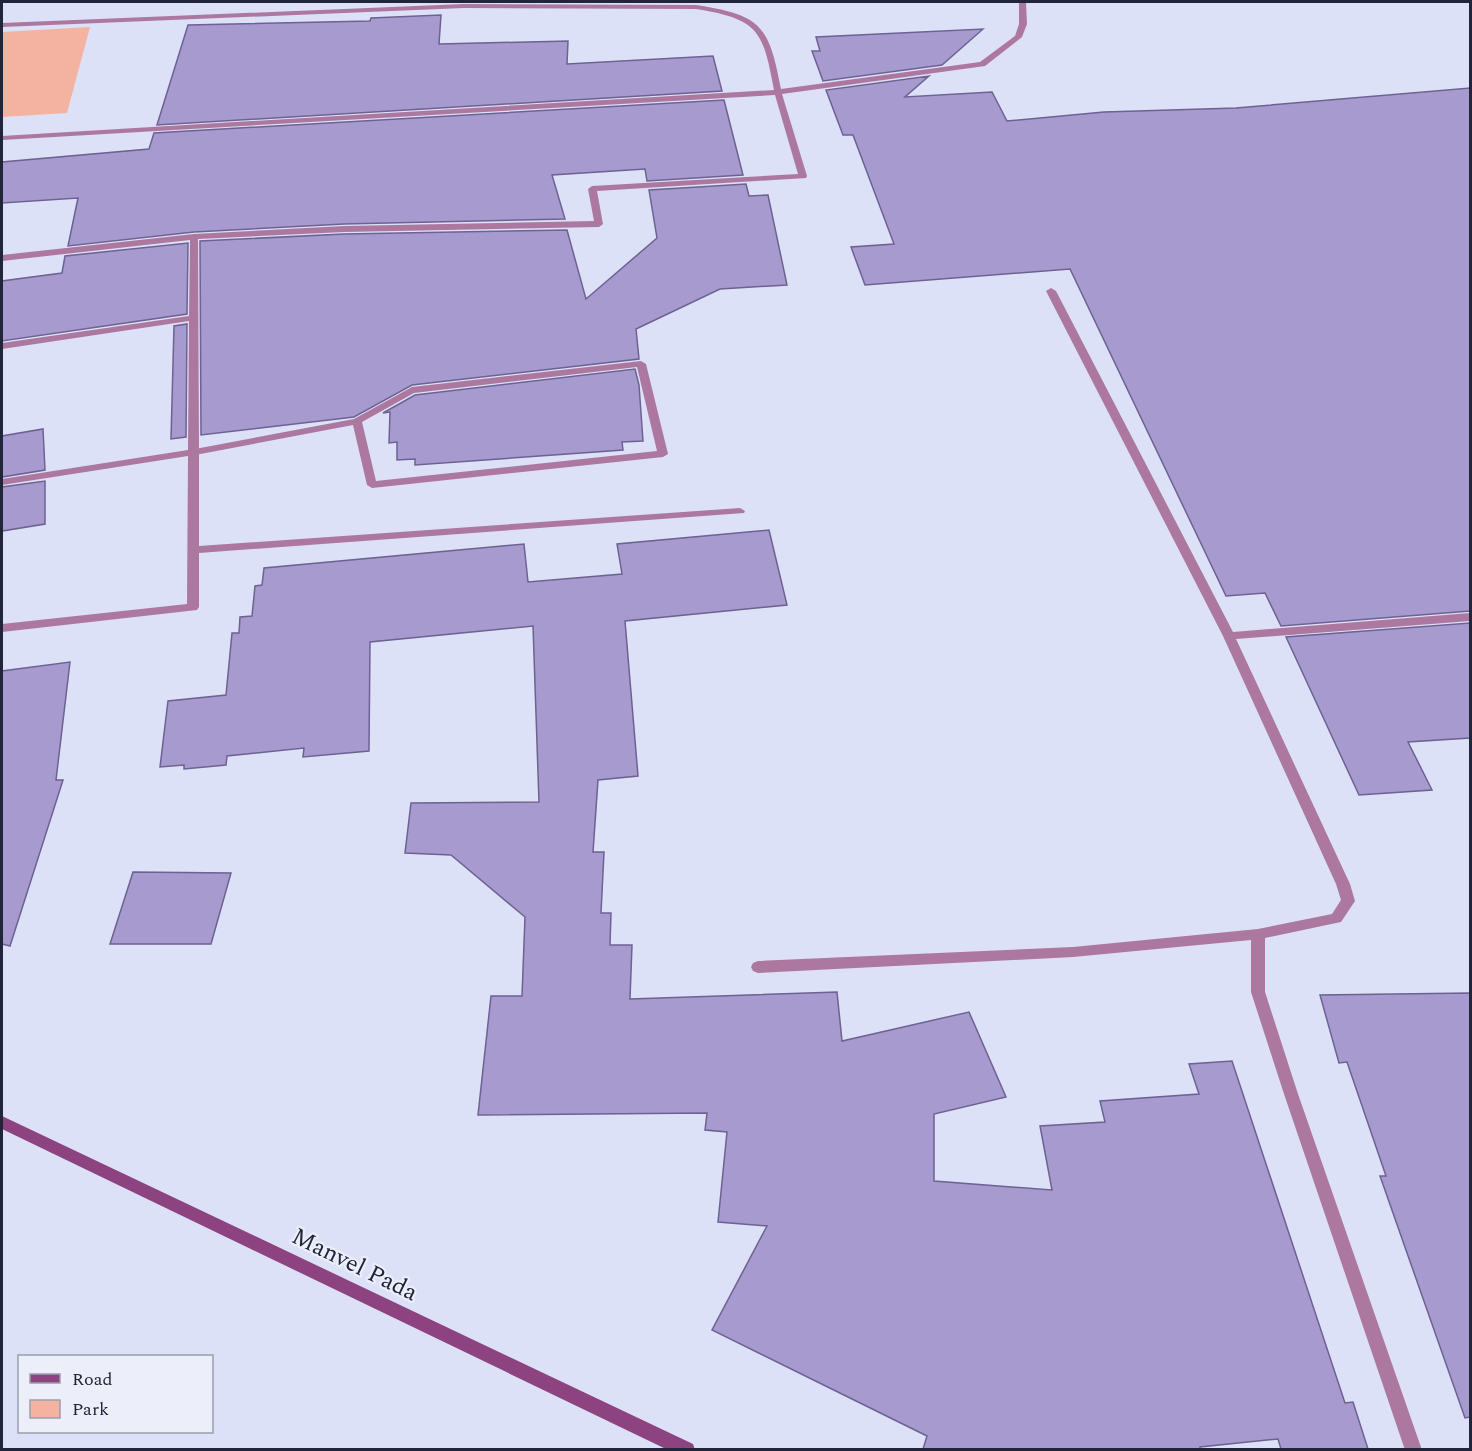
<svg xmlns="http://www.w3.org/2000/svg" width="1472" height="1451" font-family="Spectral,serif">
<rect width="100%" height="100%" fill="#dce1f7"/>
<!-- green -->
<path fill="#f4b2a1" d="M90,27L67,113L2,117V32Z"/>
<!-- building -->
<path fill="#a69ace" stroke="#6d6292" stroke-width="1.5" d="M441,15L439,44L568,41L567,64L713,56L722,91L157,125L188,25L370,21L371,18Z
M983,29L942,65L823,81L812,51H820L816,37Z
M929,76L905,97L992,92L1007,121L1104,112L1236,108L1470,88V611L1281,626L1265,593L1226,596L1070,269L865,285L851,247L894,244L853,135H843L826,90Z
M724,100L743,175L647,181L645,169L552,175L565,219L344,224L194,232L68,246L78,198L2,203V162L149,149L154,133Z
M746,184L749,196L768,195L787,285L720,289L636,329L639,359L412,385L354,417L201,435L200,241L344,234L567,230L586,299L657,238L649,190Z
M188,243L187,314L2,341V281L62,273L65,256Z
M187,324L186,437L171,439L174,326Z
M635,369L639,385L643,441L622,442L623,450L415,465V459L397,460V442L389,443L390,412L383,413L415,395Z
M43,429L45,470L2,477V436Z
M45,481V524L2,531V487Z
M769,530L787,605L625,621L638,776L598,780L593,852H604L601,913H611L610,945H632L630,999L837,992L842,1041L969,1012L1006,1097L934,1114V1181L1052,1190L1040,1126L1105,1122L1100,1101L1199,1094L1189,1064L1232,1061L1345,1403L1353,1402L1368,1449H1281L1278,1439L1200,1447V1449H923L927,1436L712,1330L767,1226L718,1222L727,1132L705,1130L707,1113L478,1115L491,996H522L525,917L451,855L405,853L411,803L539,802L533,626L370,642L369,751L303,757L304,748L227,756L226,765L184,769V765L160,767L168,701L226,695L232,633H239L240,617L252,616L255,586L262,585L264,568L524,544L528,582L622,574L617,544Z
M1470,623V738L1408,742L1432,790L1359,795L1286,637Z
M70,662L56,780H63L10,946L2,944V671Z
M133,872L231,873L211,944H110Z
M1470,993V1417L1465,1418L1380,1176H1386L1347,1062L1339,1063L1320,995Z"/>
<g fill="none" stroke-linecap="round" stroke-linejoin="round">
<!-- service -->
<path fill="#ac78a0" fill-rule="evenodd" d="M641,361L646,364L668,454L663,457L372,488L367,485L353,425L195,455L190,452L195,449L354,419L412,387ZM637,367L657,451L376,481L362,422L414,393Z"/>
<!-- minor -->
<path fill="#ac78a0" fill-rule="evenodd" d="M1019,2H1026L1027,24L1022,37L985,66L782,94L807,176L806,178L597,191L603,224L599,227L344,232L198,239L199,450L200,452L199,454V546L740,508L745,511L744,513L199,553V607L197,610L2,632V624L187,604L188,456L2,485V479L188,450L189,321L2,349V343L189,316L190,240L2,261V255L194,234L344,226L594,221L588,189L592,186L798,174L775,95L2,140V136L774,90C763,31 759,19 696,9L464,8L2,27V23L464,4L696,5C762,15 769,26 781,89L980,62L1015,36L1019,24Z
M1051,288L1056,291L1233,632L1470,613V621L1236,639L1350,884L1355,901L1341,922L1265,938V992L1298,1094L1422,1450H1405L1284,1094L1251,992V940L1073,957L758,973L753,971L751,967L753,963L758,961L1073,947L1258,929L1332,914L1341,900L1336,884L1223,636L1046,291Z"/>
<!-- secondary -->
<path fill="#8d437f" fill-rule="evenodd" d="M2,1116L693,1444L695,1450H668L2,1129Z"/>
</g>
<g text-anchor="middle" stroke-width="4.5" stroke-linejoin="round" paint-order="stroke">
<!-- near-street labels -->
<g font-size="24" fill="#212539" stroke="#eceffa">
<text transform="translate(355 1264) rotate(26)" y="8">Manvel Pada</text>
</g>
</g>
<!-- border -->
<rect width="1472" height="1451" fill="none" stroke="#212539" stroke-width="6"/>
<!-- legend -->
<rect x="18" y="1355" width="195" height="78" fill="#eceffa" stroke="#9b9ead" stroke-width="1.5"/>
<rect x="30" y="1374" width="30" height="9" fill="#8d437f" stroke="#9b9ead" stroke-width="1.5"/>
<text x="72" y="1385" font-size="18" fill="#212539">Road</text>
<rect x="30" y="1400" width="30" height="18" fill="#f4b2a1" stroke="#9b9ead" stroke-width="1.5"/>
<text x="72" y="1415" font-size="18" fill="#212539">Park</text>
</svg>
